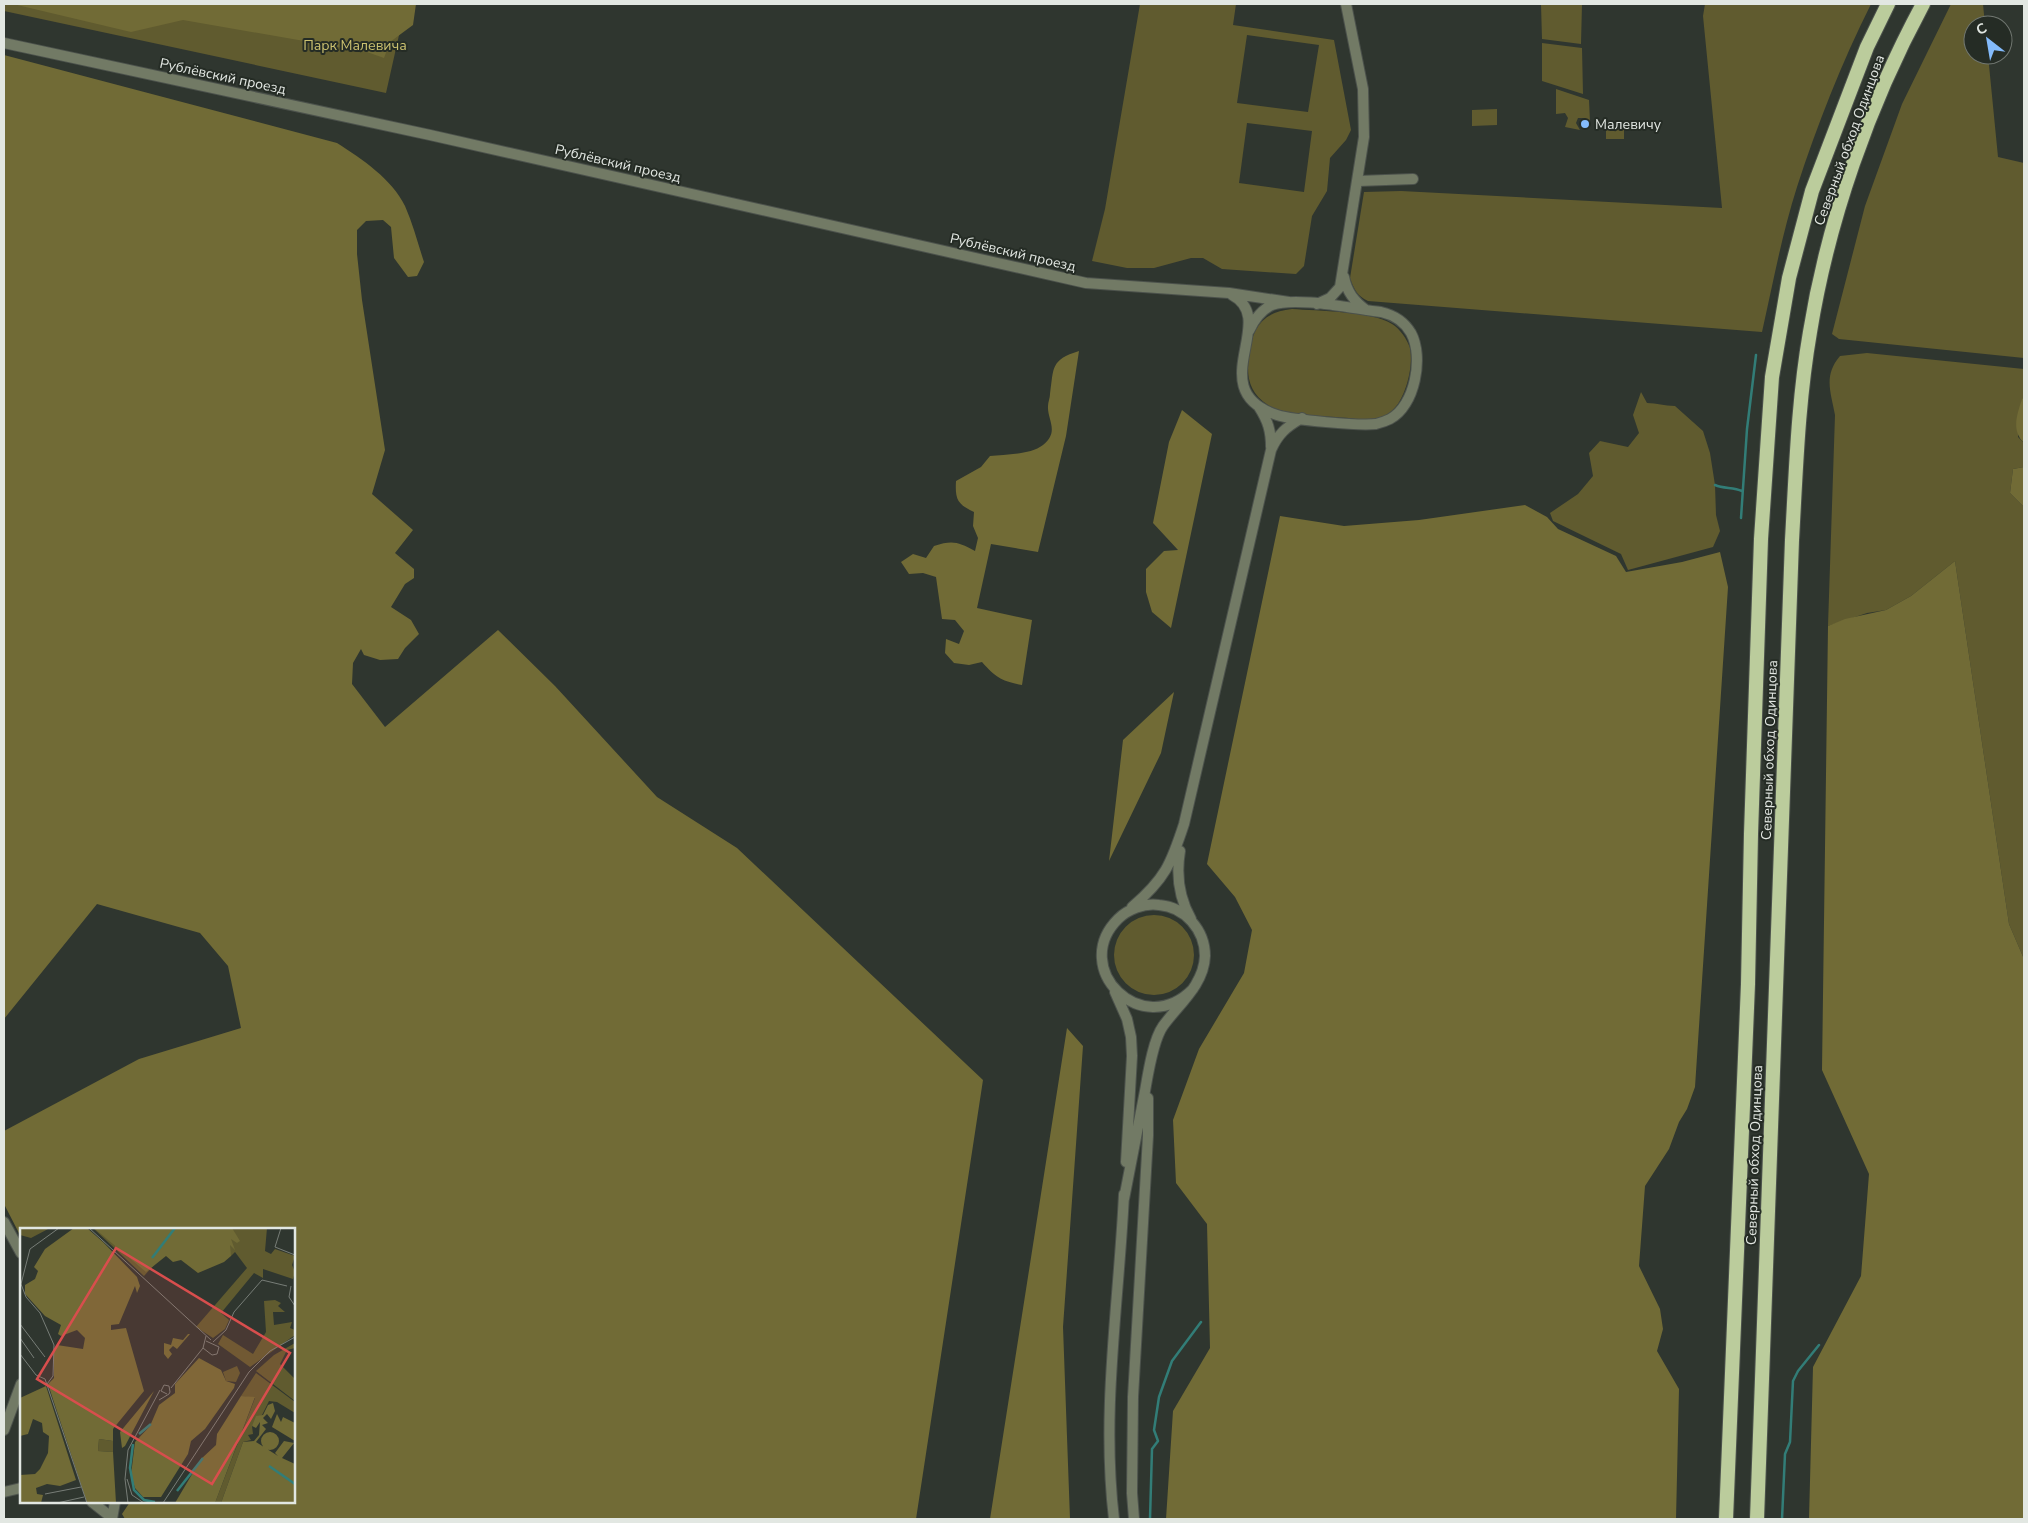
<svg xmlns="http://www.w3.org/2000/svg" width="2028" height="1523" font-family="'Nunito Sans',sans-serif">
<rect width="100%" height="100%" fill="#2f362f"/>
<!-- green -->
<path fill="#605b2f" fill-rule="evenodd" d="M4,4H406L386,93L4,11Z
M1140,4H1236L1233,25L1334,40L1351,130L1346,140L1330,158L1327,191L1312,216L1304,266L1296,274L1222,269L1203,258H1191L1154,268H1127L1092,261L1105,209ZM1247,35L1319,45L1308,112L1237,103ZM1247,123L1312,131L1304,192L1239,183Z
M1541,4H1582L1581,44L1542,39Z
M1705,4H1871C1842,62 1817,125 1797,187C1782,234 1773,283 1762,332L1368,301C1357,296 1354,289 1350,278L1364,192L1401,191L1722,208L1703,16Z
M1951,4H1983L1985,25H1973V55H1988L1998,157L2024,163V358L1839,339L1832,334L1865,206L1902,104Z
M1542,43L1582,48L1583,94L1542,81Z
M1556,89L1589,100L1590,122L1585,118H1578L1576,123L1580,130L1565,127L1568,118L1565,113L1556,114Z
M1497,109V125L1472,126V110Z
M1606,122H1624V139H1606Z
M1292,309C1317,311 1373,311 1392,324C1400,329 1407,339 1410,348C1414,366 1405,403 1389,413C1377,422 1363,420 1349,418C1327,416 1285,416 1268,405C1249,393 1246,376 1249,356C1252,328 1262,312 1292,309Z
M1867,353L2024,369V398L2022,400L2018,437L2024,443V467L2013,469L2010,493L2024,507V959L2009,924L1955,561L1911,596L1886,610L1867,613L1828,626L1835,415C1831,392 1823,376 1840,356Z
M1641,392L1647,403C1657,403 1664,406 1675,406L1703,431L1710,453L1715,485L1716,515L1720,531L1713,547L1628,570L1621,554L1553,521L1550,513L1578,494L1593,476L1589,453L1600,441L1628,447L1639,433L1633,415Z
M1114 955a40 40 0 1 1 80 0a40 40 0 1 1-80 0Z"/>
<!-- forest -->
<path fill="#716b36" d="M13,4H416L413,25L390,42L384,58L367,52L183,20L131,32Z
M4,55L337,143C362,159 392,179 405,206C413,224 418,244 424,262L417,276L408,277L394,258L391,227L383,220L366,221L357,230V254L362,300L385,450L372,494L413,530L395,553L414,569V578L405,584L391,607L411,620L419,634L405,648L398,659L380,660L364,655L361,649L353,663L352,684L385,727L498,630L555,686L657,797L737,848L983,1080L916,1519H125L122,1514L130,1502H294V1229H21V1237L4,1204V1131L139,1059L241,1028L228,966L200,933L97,904L4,1019Z
M1079,351L1066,436L1038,552L991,544L977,608L1032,620L1022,685C1002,681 996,678 982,662L969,665L954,663L945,653L946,639L959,644L964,631L955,620L942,619L936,577L923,573L909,574L901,562L913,554L926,558L934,546C953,540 958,542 975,551L978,538L973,526L974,512C957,504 955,499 956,481L981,467L990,456C1006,454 1030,455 1043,445C1060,432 1047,419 1048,406C1048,402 1050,398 1050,394C1054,368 1050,360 1079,351Z
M2024,398V443C2011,430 2017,415 2022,399Z
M1182,410L1212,434L1171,628L1152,612L1146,592V569L1164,551L1178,550L1153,523L1169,442Z
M2024,467V507L2010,493L2013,469Z
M1525,505L1547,517L1558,529L1616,556L1626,572L1682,562L1720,552L1728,587L1695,1087L1687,1109L1679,1122L1669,1149L1645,1186L1639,1266L1660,1309L1663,1329L1657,1351L1679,1389L1676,1519H1166L1173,1411L1210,1348L1207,1224L1176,1183L1173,1120L1199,1049L1244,973L1252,930L1235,897L1207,864L1280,516L1344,526L1419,520Z
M1955,561L2009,924L2024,959V1519H1809L1813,1367L1861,1276L1869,1174L1822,1070L1828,626L1845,619L1886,610L1911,596Z
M1174,692L1161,753L1109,861L1123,740Z
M1067,1028L1083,1046L1063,1327L1070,1519H990Z"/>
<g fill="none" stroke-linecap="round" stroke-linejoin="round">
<!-- stream -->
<path stroke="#327d77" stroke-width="2.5" d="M1715,485C1724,489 1733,487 1742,491
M1741,518L1747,429L1756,355
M1150,1519L1152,1449L1158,1441L1154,1430L1159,1397L1172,1361L1201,1322
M1782,1519L1785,1454L1790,1442L1793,1381L1798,1371L1819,1345"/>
<!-- minor casing -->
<g stroke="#4c524c" stroke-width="12">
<path id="minor" d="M1358,181L1413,179
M4,1222L21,1253
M4,1430L21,1384
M4,1492L21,1488
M92,1502L111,1517
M112,1519L115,1502"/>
</g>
<!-- tertiary casing -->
<g stroke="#4c524c" stroke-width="12">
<path id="tertiary" d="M4,43L430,135L1086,283L1229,293L1289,302
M1344,277C1347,292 1354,301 1366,310
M1232,295C1280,320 1201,390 1277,415C1293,420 1359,426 1376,424C1380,423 1386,421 1390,419C1415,406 1424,357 1411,333C1404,321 1394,315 1381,312C1354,309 1296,296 1272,305C1261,310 1254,320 1249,331
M1317,304L1330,298L1340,287L1364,137L1363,89L1346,4
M1259,407C1268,421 1271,431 1271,447
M1180,851C1176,875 1179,898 1191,919
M1132,907C1165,879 1171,864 1184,824L1271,450C1278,434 1286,427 1302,418
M1115,992L1127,1019L1131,1037L1132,1056L1126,1162
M1124,1199C1131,1163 1138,1127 1145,1091C1148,1074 1153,1040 1163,1026C1178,1005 1204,985 1205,956C1205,930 1185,907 1159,905C1144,903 1128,909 1118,919C1069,968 1142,1041 1193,989
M1114,1519C1101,1410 1119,1302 1124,1194
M1134,1519L1132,1493L1133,1397L1148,1136V1098"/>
</g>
<!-- trunk casing -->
<g stroke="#4c524c" stroke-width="16">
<path id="trunk" d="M1726,1519L1748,984L1751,834L1761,539L1772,377L1789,278L1812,191L1867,47L1888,4
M1757,1519L1792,540C1796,470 1798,401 1810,332C1828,220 1869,104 1923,4"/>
</g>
<!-- minor -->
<use href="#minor" stroke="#727a65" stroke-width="10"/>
<!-- tertiary -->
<use href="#tertiary" stroke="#727a65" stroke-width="10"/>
<!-- trunk -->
<use href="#trunk" stroke="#bbcc9c" stroke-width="14"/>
</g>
<!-- markers -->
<circle fill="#84bbfb" stroke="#252c25" stroke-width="2" cx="1585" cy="124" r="5"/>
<g text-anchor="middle" stroke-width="4" stroke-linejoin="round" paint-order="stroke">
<!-- park labels -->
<g font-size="14" fill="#cbc170" stroke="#252c25">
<text x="355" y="50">Парк Малевича</text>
</g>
<!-- street labels -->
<g font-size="14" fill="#e2e7e2" stroke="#252c25">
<text transform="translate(223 76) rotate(12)" y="5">Рублёвский проезд</text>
<text transform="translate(1849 140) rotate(-70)" y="5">Северный обход Одинцова</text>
<text transform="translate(618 163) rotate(13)" y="5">Рублёвский проезд</text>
<text transform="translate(1013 252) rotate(13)" y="5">Рублёвский проезд</text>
<text transform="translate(1769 750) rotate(-88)" y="5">Северный обход Одинцова</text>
<text transform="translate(1754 1155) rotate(-88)" y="5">Северный обход Одинцова</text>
</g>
<!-- poi labels -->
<g font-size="14" fill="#e2e7e2" stroke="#252c25" text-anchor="start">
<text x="1595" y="129">Малевичу</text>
</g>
</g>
<!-- overview -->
<g transform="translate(20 1228)">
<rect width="275" height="275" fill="#2f362f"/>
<path d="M0,0H30L11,10L0,7ZM73,0H247L245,23L251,26L255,21L275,28L272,37L275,44L273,51L243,41V50L234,45L201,85L209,92L205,101L193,110L176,99L227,40L215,24L211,28L160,30L144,26L124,48ZM255,72L261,75L258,78L265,84H253L254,97L272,94L270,100L275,102V107L230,139L198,116L203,107L233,126L246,104L244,73ZM275,115V120L267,122L260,136L275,151V173L236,143L254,127ZM217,138L220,145L216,154L206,153L203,144ZM236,145L275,174V185L257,174L249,173L242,187L232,198L233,206L228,207L231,212L223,214L201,275H195L235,170L221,168ZM79,211L93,213V224L78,223Z" fill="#605b2f"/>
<path d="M54,0H67L83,14L117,49L120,58L117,65L115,58L99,96L91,97V102L106,100L124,163L93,201V213L79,211L78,223L93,224L96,275H67L28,156L34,150V123L37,117L63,121L65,110L57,102L41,108L38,106L41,97L25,88L5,66V57L15,51L18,43L14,39L25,21ZM74,0H212L220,13L217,15L211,11L215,22L210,17L211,28L204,34L178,45L161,32L153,34L146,28L126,44ZM168,106H170L157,121L153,118L149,122L152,126L148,131L144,126V115L151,117L153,110L163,112ZM179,130L201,142L206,153L215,156L214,160L185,201L171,213L168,226L141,269H123L115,260L111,247L115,214L130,198L139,177L155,165V156ZM26,158L56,252L40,258L27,256L16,260L17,266L23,267L21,275H0V247L15,246L20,241L28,225L29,208L23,204L22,195L13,191L8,206L0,208V170ZM134,163L105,218L102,220L100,204ZM221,168L235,169L195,275H155L181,231L196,217L197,206ZM253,175L255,183L251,191L247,186L243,190L248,195L242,197L246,201L236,214L258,228L255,225L264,213L274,215L262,230L275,236V275H201L223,214L234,213L239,207L240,194L236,200L232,198L236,188L243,187L248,177ZM257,186L261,194L263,189L275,195V213L252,199ZM241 213a9 9 0 1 1 18 0a9 9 0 1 1-18 0Z" fill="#716b36"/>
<path fill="none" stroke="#327d77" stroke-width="2.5" d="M132,30L155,0M119,206L131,196M113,216L110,240L114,262L124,272L135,274M249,238L275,256M157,263L183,230"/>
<path fill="none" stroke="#777d77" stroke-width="1" d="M69,0L191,112M261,0L255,19L275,27M271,58L269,69L275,78M0,96L25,129M0,110L14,130M186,113L199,119L197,126L192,127L183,120L186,108M193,114L206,102L214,84L242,52L267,58M0,126L16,147L25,151L67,275M27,156L33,148L34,117L20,85L6,69L1,56L10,21L39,0M151,160L183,120M139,172L149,166L150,164L149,158L144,157L141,163L147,166M107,251L112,267L124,275M25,266L61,259M37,275L64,269M108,275L105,251L108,222L140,162M143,275L229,144L250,123L275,109"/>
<path fill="#d84e4d" fill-opacity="0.15" stroke="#d84e4d" stroke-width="2.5" d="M96,20L270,125L192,256L17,151Z"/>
<rect width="275" height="275" fill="none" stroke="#e2e7e2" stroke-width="2.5"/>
</g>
<!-- border -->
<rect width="2028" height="1523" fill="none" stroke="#e2e7e2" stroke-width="10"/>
<!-- north arrow -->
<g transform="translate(1988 40) rotate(329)"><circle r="24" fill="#252c25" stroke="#717771"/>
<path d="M0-4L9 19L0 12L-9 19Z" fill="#84bbfb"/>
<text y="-8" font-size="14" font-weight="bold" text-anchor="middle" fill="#e2e7e2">С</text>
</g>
</svg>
